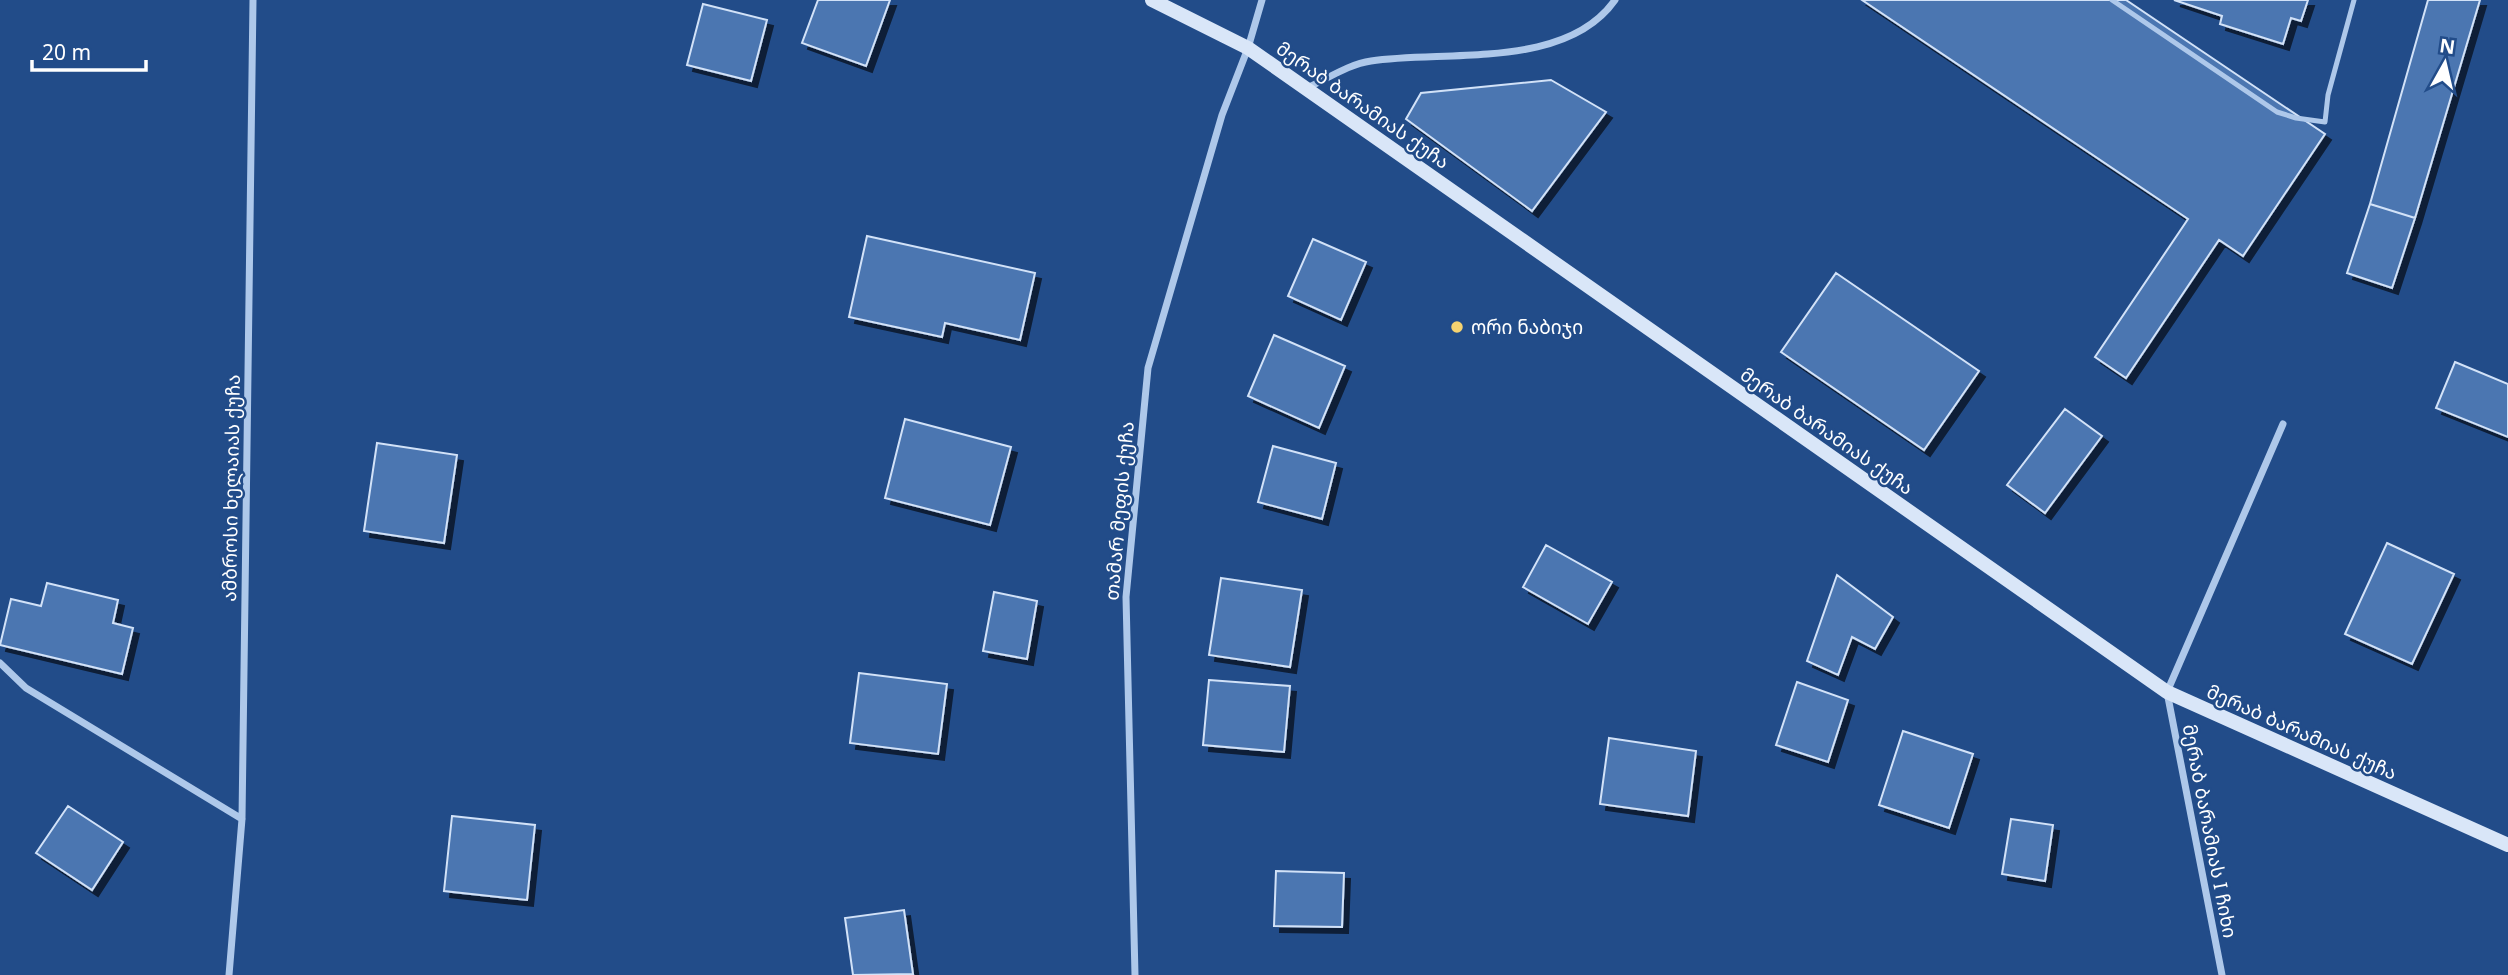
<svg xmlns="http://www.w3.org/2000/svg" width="2508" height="975" font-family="'Noto Sans','Noto Sans Georgian',sans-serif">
<defs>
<filter id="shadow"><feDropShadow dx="6" dy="6" stdDeviation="0" flood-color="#0009"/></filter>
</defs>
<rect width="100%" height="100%" fill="#224c89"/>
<!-- building -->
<path fill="#4b76b1" stroke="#d2e2f8" stroke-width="2" filter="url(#shadow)" d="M818,0H890L866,66L802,43Z
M1862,0H2126L2325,134L2243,256L2219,240L2126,378L2095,357L2188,219Z
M2174,0H2308L2301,21L2291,18L2283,44L2220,24L2222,16Z
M2428,0H2480L2415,218L2370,204Z
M703,4L767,20L751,81L687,65Z
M1551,80L1606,112L1532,211L1406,119L1421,93Z
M2370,204L2415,218L2392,288L2347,273Z
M867,236L1035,273L1020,340L945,323L942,337L849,317Z
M1313,239L1366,262L1341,320L1288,296Z
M1836,273L1979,371L1924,450L1781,352Z
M1274,335L1345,366L1319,428L1248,396Z
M2455,362L2508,384V437L2436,408Z
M2065,409L2102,436L2045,513L2007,485Z
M905,419L1011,447L990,525L885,498Z
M377,443L457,455L444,543L364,531Z
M1273,446L1336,463L1322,519L1258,502Z
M2387,543L2454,574L2412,664L2345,634Z
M1546,545L1612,582L1588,624L1523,587Z
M1837,575L1893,617L1875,649L1852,637L1838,675L1807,661Z
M1221,578L1302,590L1290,667L1209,655Z
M47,583L118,600L113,623L133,628L122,674L0,645L11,599L41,606Z
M994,592L1037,601L1027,659L983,651Z
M859,673L947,684L938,754L850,743Z
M1209,680L1290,686L1284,752L1203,745Z
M1797,682L1848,700L1828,762L1776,745Z
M1903,731L1973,754L1949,828L1879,805Z
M1609,738L1696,751L1688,816L1600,804Z
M68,806L123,842L92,890L36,853Z
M452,816L535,825L527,900L444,891Z
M2011,819L2053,825L2045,881L2002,874Z
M1276,871L1344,873L1342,927L1274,926Z
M904,910L913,974L853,975L845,918Z"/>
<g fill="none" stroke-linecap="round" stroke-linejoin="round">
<!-- service -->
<path stroke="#aec8ea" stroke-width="5" d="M2112,0L2277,112L2296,118L2325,122L2328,95L2354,0"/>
<!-- minor -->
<path stroke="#aec8ea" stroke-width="7" d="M1307,88C1327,79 1349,64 1371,61C1446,50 1566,70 1615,0
M0,663L26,688L242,819
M229,975L242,819L253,0
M1135,975L1126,597L1148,368L1222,115L1248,48L1262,0
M2222,975L2167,692L2283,424"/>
<!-- secondary -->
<path stroke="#d9e6f8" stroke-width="14" d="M1152,0L1248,48L2167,692L2508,845"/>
</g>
<!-- markers -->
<circle fill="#f6d370" stroke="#224c89" stroke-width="2.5" cx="1457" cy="327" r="7"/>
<g text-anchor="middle" stroke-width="5" stroke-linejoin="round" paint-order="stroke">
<!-- street labels -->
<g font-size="19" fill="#fff" stroke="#224c89">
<text transform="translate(1363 105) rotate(35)" y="7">მერაბ ბარამიას ქუჩა</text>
<text transform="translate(1827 431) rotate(35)" y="7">მერაბ ბარამიას ქუჩა</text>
<text transform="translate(231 488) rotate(-89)" y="7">ამბროსი ხელაიას ქუჩა</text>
<text transform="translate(1119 511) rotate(-85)" y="7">თამარ მეფის ქუჩა</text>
<text transform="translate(2302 732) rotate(24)" y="7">მერაბ ბარამიას ქუჩა</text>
<text transform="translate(2210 831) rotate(79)" y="7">მერაბ ბარამიას I ჩიხი</text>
</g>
<!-- poi labels -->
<g font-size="19" fill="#fff" stroke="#224c89" text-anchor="start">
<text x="1471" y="334">ორი ნაბიჯი</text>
</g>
</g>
<!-- north arrow -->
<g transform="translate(2445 63) rotate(8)" stroke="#224c89" stroke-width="5" paint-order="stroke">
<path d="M0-5L12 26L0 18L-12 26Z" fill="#ffffff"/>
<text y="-10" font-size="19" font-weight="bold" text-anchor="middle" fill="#ffffff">N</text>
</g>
<!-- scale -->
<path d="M32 60v10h114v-10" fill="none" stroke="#ffffff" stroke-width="3.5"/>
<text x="42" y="60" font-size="21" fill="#ffffff" stroke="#224c89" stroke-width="5" paint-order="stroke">20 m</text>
</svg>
